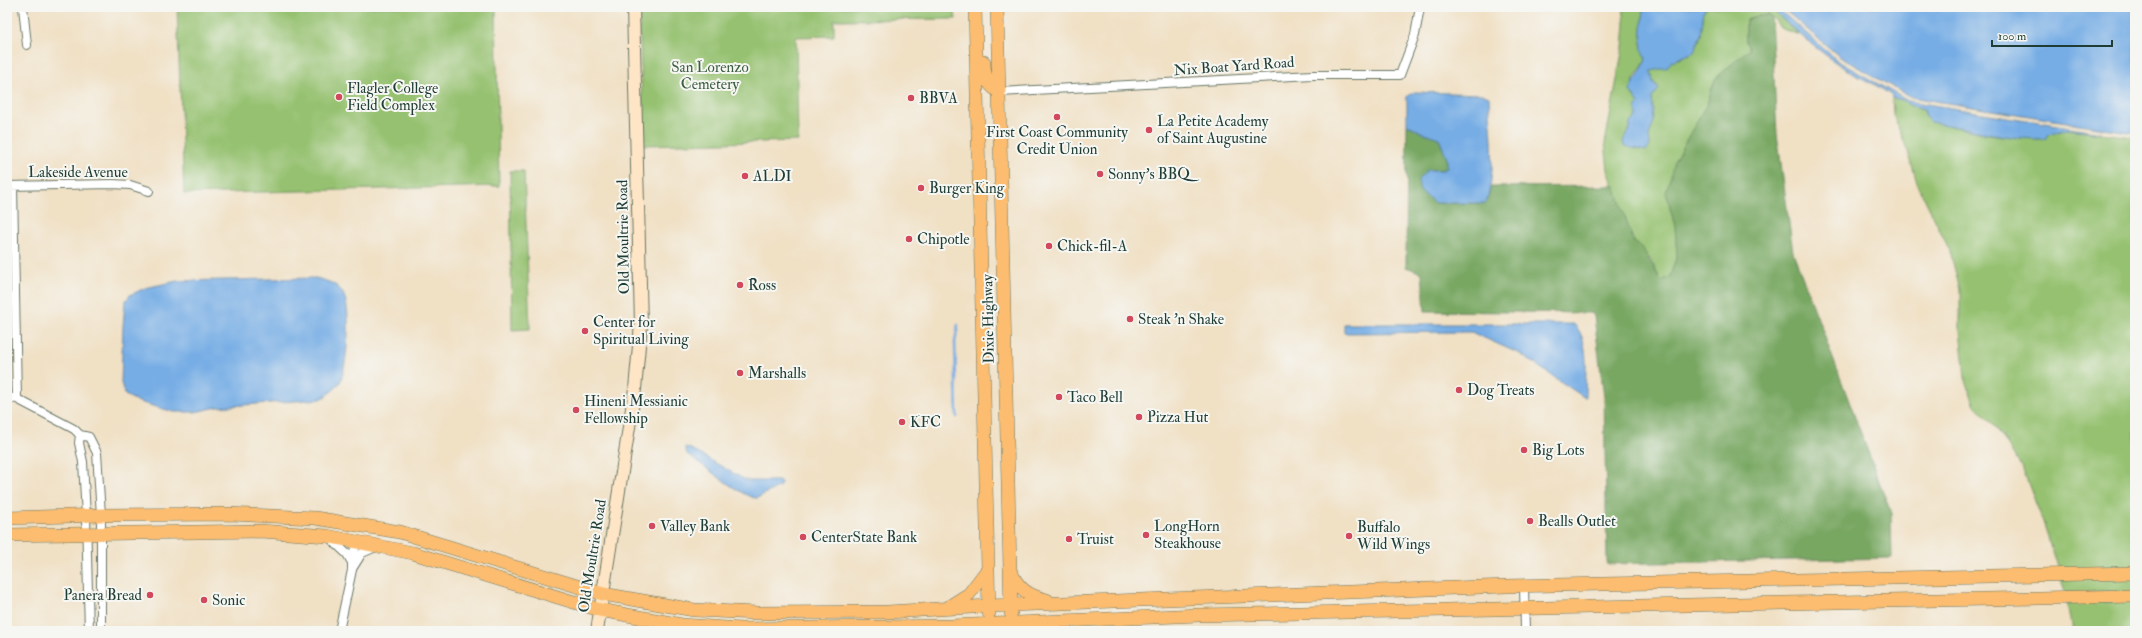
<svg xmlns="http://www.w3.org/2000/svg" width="2142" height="638" font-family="'IM FELL Double Pica',serif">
<rect width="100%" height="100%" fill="#f6f6f2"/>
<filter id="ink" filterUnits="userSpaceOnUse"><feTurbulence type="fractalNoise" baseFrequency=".025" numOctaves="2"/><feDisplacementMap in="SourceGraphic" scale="8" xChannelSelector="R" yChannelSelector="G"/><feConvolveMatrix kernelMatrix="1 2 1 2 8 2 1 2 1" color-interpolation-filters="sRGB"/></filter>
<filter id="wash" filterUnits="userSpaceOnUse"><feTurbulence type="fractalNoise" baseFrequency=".012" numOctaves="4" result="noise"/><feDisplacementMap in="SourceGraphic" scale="16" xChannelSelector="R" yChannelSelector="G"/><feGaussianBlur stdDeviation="0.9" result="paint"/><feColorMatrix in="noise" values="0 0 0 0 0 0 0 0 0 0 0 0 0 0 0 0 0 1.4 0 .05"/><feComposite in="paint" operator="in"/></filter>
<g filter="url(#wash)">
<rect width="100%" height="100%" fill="#f0e0c4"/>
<!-- green -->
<path fill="#95c16f" stroke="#5a7f52" d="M177,7H496L499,186L184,194Z
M639,7H954L956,19L834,20V36L796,37L798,141L643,145Z
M1623,7H1644L1641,44L1646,58L1645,62L1634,79L1632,95L1639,104L1637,117L1630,123V129L1625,136L1630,147L1640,150L1649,136L1654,119L1652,98L1659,87L1653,82L1651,71L1672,61L1688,56L1697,46L1701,35L1704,9L1707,7H1770L1799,35L1780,28L1774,19L1767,15L1752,17L1746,21V42L1750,50L1715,79L1707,104L1675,160L1670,209L1675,226L1677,255L1670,277L1661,281L1651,260L1634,243L1608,170L1605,143L1623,47L1625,24Z
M1892,98L1903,100L1909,105L1924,109L1925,117C1954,131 2013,139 2046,139L2049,134L2068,129L2135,137V568L2059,569L2042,519L2022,468L1996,427L1974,404L1965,377L1960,331V290L1950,251L1917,183L1909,154L1893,115Z
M510,171H524L530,329L512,330Z
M2135,577V592L2065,593L2061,579Z
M2135,601V631H2072L2067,603Z"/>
<!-- forest -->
<path fill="#78a762" stroke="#4c724b" d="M1767,15L1771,17L1777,134L1793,252L1891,513L1892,558L1606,564L1607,562L1604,398L1594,316L1591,313L1425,311L1422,273L1406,267L1407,124L1421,132L1439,138L1447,159V167L1443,170H1427L1435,203H1486L1491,187L1615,186L1634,243L1642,247L1661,281L1670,277L1677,255L1675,226L1666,192L1675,160L1707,104L1715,79L1744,53L1750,50L1746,42V21L1752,17Z"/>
<!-- water -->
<path fill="#77ade5" stroke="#4b758c" d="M1644,7H1707L1704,10L1701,35L1694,52L1672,61L1666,68L1651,71L1653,82L1659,89L1652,98L1654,120L1649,136L1650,146L1646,151L1624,146L1623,141L1630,129V123L1637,117L1636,109L1639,104L1630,91C1634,79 1644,70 1646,58C1637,50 1644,19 1644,7Z
M1770,7H1776L1838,61L1908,101L2101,132L2068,129L2049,134L2046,139C2007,140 1969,128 1930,122L1925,117L1924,109L1909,105L1903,100L1892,98L1891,95C1875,83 1854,76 1838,64C1814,47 1791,28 1770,7Z
M1781,7H2135V133L1910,97L1840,57Z
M1415,92L1482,94L1489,97C1491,133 1497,168 1486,203H1435L1420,191L1418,180L1427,170H1443L1447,167V159L1439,138L1421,132L1407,124V96Z
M316,278C327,281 336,283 342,292C353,308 347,362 341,380C338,388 328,394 321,399L218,407L195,412H174L139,402L125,395L121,383L123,326L125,302L130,295L145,288L177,281Z
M1344,324H1574C1591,342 1585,374 1585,398L1520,354L1471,332L1344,333Z
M685,447L689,448L742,478L750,481H778L781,482L780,486L757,498C744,499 701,463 687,454Z"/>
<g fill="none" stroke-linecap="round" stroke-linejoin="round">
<!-- stream -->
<path stroke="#77ade5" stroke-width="2.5" d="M957,417L955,342L958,325"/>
</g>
</g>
<g filter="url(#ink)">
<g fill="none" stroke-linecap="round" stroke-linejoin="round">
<!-- street casing -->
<g stroke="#687666" stroke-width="10">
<path id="street" d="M23,7L27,45
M999,92L1313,75H1400L1415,35L1420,7
M7,186L113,184L130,185L149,191
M13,186L17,399
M7,397L17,399L74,429L80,435L89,437L97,453L101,515V631
M80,435L79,443L83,462L86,516L89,631
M331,539L347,554L351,561
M352,569L362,553L376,547
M1524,586L1525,631
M339,631L352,570V555L359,541"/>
</g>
<!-- secondary casing -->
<g stroke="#687666" stroke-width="14">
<path id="secondary" d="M597,631L635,389L641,324L633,7"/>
</g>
<!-- primary casing -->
<g stroke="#687666" stroke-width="14">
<path id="primary" d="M975,7L989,613
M997,7L1011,613
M984,62C984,76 987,84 999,92
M7,518L101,515L230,514L315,518L400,532L603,594L694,610L757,613L888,612L988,606L1507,586L2135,573
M7,535L261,531L327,536L413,553L600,610L682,625L742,629L951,626L1199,615L2135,596
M1011,572C1018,589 1029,596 1047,600
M950,606L969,594L988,569"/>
</g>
<!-- street -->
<use href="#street" stroke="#fff" stroke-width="8"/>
<!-- secondary -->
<use href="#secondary" stroke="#fee5c5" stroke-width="12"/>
<!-- primary -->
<use href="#primary" stroke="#fcbd6f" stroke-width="13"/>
</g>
</g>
<!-- markers -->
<g fill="#d1495b" stroke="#f6f6f2" stroke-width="1.5">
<circle cx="339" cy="97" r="4"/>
<circle cx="911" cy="98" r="4"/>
<circle cx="1057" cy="117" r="4"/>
<circle cx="1149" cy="130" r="4"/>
<circle cx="1100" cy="174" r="4"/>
<circle cx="745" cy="176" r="4"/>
<circle cx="921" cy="188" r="4"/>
<circle cx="909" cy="239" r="4"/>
<circle cx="1049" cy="246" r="4"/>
<circle cx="740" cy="285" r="4"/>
<circle cx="1130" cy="319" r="4"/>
<circle cx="585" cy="331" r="4"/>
<circle cx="740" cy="373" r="4"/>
<circle cx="1459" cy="390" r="4"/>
<circle cx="1059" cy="397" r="4"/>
<circle cx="576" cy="410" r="4"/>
<circle cx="1139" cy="417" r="4"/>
<circle cx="902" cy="422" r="4"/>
<circle cx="1524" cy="450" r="4"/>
<circle cx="1530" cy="521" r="4"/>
<circle cx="652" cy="526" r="4"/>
<circle cx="1146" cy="535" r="4"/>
<circle cx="1349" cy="536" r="4"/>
<circle cx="803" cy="537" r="4"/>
<circle cx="1069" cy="539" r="4"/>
<circle cx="150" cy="595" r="4"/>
<circle cx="204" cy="600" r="4"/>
</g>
<g text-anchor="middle" stroke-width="4" stroke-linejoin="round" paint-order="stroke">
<!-- street labels -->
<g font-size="15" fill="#1f3d34" stroke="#f6f6f2">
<text transform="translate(1234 66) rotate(-4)" y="5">Nix Boat Yard Road</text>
<text x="78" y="177">Lakeside Avenue</text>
<text transform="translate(623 237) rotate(-91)" y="5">Old Moultrie Road</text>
<text transform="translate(988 319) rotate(-91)" y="5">Dixie Highway</text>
<text transform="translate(592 556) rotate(-81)" y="5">Old Moultrie Road</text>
</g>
<!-- park labels -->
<g font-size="15" fill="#3c5e43" stroke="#f6f6f2">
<text x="710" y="72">San Lorenzo<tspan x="710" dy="17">Cemetery</tspan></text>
</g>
<!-- poi labels -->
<g font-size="15" fill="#1f3d34" stroke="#f6f6f2" text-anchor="start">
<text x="347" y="93">Flagler College<tspan x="347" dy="17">Field Complex</tspan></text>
<text x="919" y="103">BBVA</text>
<text x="1157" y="126">La Petite Academy<tspan x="1157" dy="17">of Saint Augustine</tspan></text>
<text x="1057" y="137" text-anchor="middle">First Coast Community<tspan x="1057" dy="17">Credit Union</tspan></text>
<text x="1108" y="179">Sonny's BBQ</text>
<text x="753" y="181">ALDI</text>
<text x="929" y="193">Burger King</text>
<text x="917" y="244">Chipotle</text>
<text x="1057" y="251">Chick-fil-A</text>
<text x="748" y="290">Ross</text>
<text x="1138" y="324">Steak 'n Shake</text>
<text x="593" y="327">Center for<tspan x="593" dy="17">Spiritual Living</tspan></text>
<text x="748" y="378">Marshalls</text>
<text x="1467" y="395">Dog Treats</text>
<text x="1067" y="402">Taco Bell</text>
<text x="584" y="406">Hineni Messianic<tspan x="584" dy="17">Fellowship</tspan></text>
<text x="1147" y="422">Pizza Hut</text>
<text x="910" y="427">KFC</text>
<text x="1532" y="455">Big Lots</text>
<text x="1538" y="526">Bealls Outlet</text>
<text x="660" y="531">Valley Bank</text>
<text x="1154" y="531">LongHorn<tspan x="1154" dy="17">Steakhouse</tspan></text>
<text x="1357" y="532">Buffalo<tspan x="1357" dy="17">Wild Wings</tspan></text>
<text x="811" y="542">CenterState Bank</text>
<text x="1077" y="544">Truist</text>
<text x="142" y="600" text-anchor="end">Panera Bread</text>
<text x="212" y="605">Sonic</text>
</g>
</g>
<!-- margin -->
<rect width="2142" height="638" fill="none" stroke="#f6f6f2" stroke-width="24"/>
<!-- scale -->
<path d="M1992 40v6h120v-6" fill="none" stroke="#1f3d34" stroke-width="2"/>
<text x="1998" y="40" font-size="12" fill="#1f3d34" stroke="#f6f6f2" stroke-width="3" paint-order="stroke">100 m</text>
</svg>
